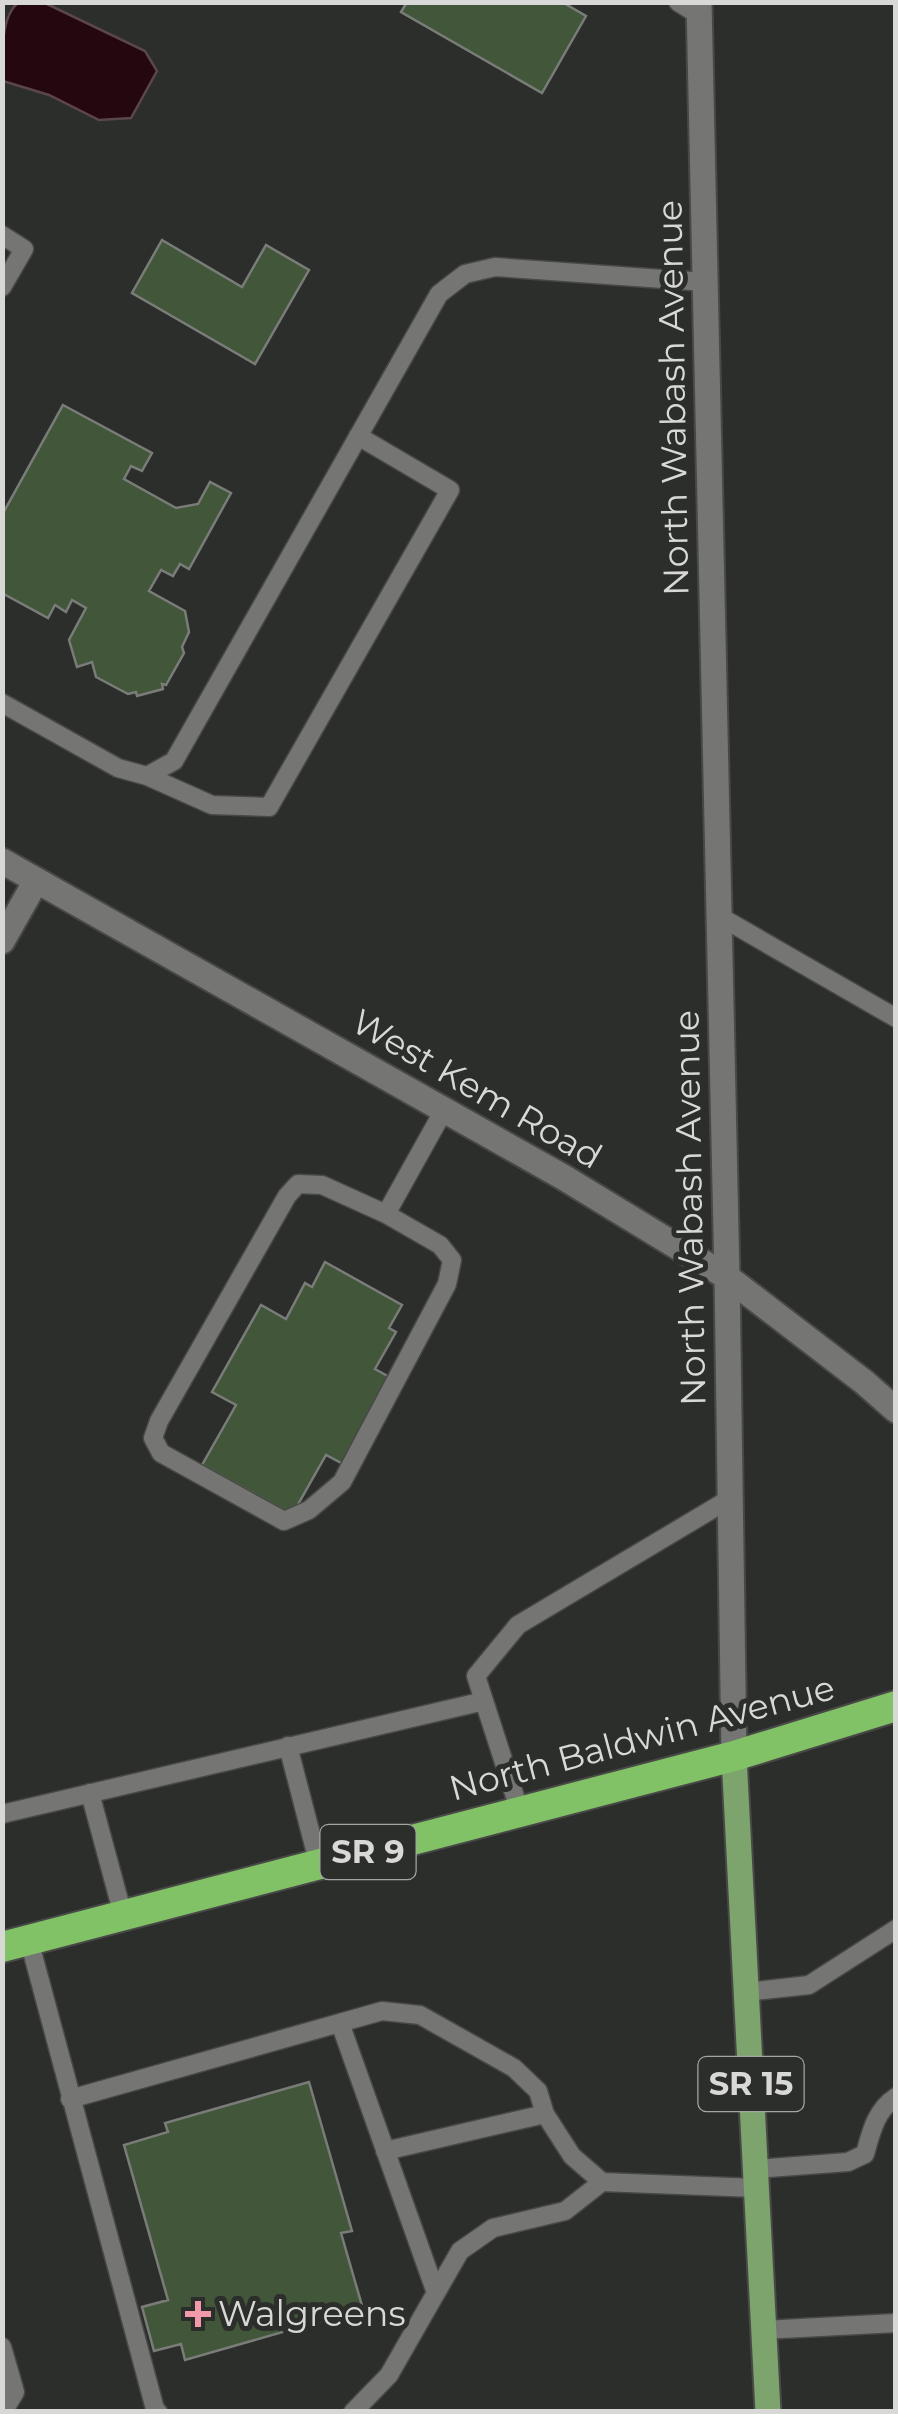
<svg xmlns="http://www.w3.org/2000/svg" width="898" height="2414" font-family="Montserrat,sans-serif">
<rect width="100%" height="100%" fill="#2c2e2c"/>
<!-- water -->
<path fill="#25070f" stroke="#5b464b" stroke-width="2.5" d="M19,2L45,3L145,51L157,71L131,118L99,120L49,95L3,81C2,56 0,16 19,2Z"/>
<!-- building -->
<path fill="#42563a" stroke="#7a7c79" stroke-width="2.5" d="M407,2H562L586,16L542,93L401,12Z
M162,240L242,287L266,245L309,270L255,364L132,293Z
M63,405L152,453L142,471L131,466L124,479L176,508L198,504L210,482L231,493L189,569L180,564L173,576L161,570L149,591L185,611L189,632L182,647L184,653L166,685L162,684L163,689L137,696L136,692L128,694L96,677L92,662L77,667L69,640L86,608L72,600L66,612L55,605L48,618L2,593V515Z
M325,1262L402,1305L389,1328L396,1332L375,1369L393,1379L345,1465L326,1455L292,1515L202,1465L236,1405L212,1392L261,1305L286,1319L305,1283L312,1287Z
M309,2082L352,2231L341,2233L363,2309L185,2360L181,2344L154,2351L142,2307L168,2300L124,2145L168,2132L165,2123Z"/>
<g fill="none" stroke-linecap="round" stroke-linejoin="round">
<!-- lane casing -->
<g stroke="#484947" stroke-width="21">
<path id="lane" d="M678,2L699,15
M2,235L24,249L2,287
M2,703L118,768L147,776L174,761L439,294L465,274L495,267L705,282
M147,776L212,805L269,807L450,490L358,436
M719,916L896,1018
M386,1214L322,1185L298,1184L287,1196L159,1421L153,1438L161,1453L284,1521L309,1510L342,1482L447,1284L452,1260L440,1245L386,1214L444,1110
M288,1746L319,1865
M90,1793L123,1915
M520,1812L476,1676L518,1625L731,1498
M2,1814L484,1701
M29,1940L155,2409L158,2412
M746,1992L809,1985L896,1929
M340,2023L436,2293
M70,2099L382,2011L420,2015L514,2068L538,2091L545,2114L572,2156L602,2182L756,2188
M385,2151L545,2114
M755,2169L848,2162L865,2154C871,2132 876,2110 896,2097
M763,2330L896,2323
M2,2347L15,2392L3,2412
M353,2412L389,2375L460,2251L493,2228L565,2211L602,2182"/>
</g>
<!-- street casing -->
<g stroke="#484947" stroke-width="29">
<path id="street" d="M2,941L36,881"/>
</g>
<!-- secondary casing -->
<g stroke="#484947" stroke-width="29">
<path id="secondary" d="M699,2L727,1277L734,1756
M2,861L563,1177L727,1277L864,1382L896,1410"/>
</g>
<!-- primary casing -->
<g stroke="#484947" stroke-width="29">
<path id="primary" d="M734,1756L768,2412"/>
</g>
<!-- highway casing -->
<g stroke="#484947" stroke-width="34">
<path id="highway" d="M2,1947L734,1756L896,1706"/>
</g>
<!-- lane -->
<use href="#lane" stroke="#757674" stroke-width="18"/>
<!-- street -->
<use href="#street" stroke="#757674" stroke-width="25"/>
<!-- secondary -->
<use href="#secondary" stroke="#757674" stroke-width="25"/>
<!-- primary -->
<use href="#primary" stroke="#7da46c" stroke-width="25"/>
<!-- highway -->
<use href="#highway" stroke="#82c266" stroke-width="30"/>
</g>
<!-- markers -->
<path fill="#f39aaa" stroke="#2c2e2c" stroke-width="4" d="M193 2299h10v10h10v10h-10v10h-10v-10h-10v-10h10z"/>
<g text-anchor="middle" stroke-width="10" stroke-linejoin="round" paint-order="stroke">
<!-- shield labels -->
<g fill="#2c2e2c" stroke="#a4a6a4" stroke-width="2.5">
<rect x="320.5" y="1825" width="95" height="54" rx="8"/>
<rect x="698.5" y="2057" width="105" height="54" rx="8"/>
</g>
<g font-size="32" font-weight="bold" fill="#d8d9d7">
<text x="368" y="1863">SR 9</text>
<text x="751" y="2095">SR 15</text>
</g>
<!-- street labels -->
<g font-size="35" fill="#d8d9d7" stroke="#2c2e2c">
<text transform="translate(673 398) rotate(-91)" y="12">North Wabash Avenue</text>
<text transform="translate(477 1089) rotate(30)" y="12">West Kem Road</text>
<text transform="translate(690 1208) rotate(-91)" y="12">North Wabash Avenue</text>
<text transform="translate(642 1738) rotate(-15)" y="12">North Baldwin Avenue</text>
</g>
<!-- poi labels -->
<g font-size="35" fill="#d8d9d7" stroke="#2c2e2c" text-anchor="start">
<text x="218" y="2326">Walgreens</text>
</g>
</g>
<!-- border -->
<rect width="898" height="2414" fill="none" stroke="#d8d9d7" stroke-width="10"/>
</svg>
